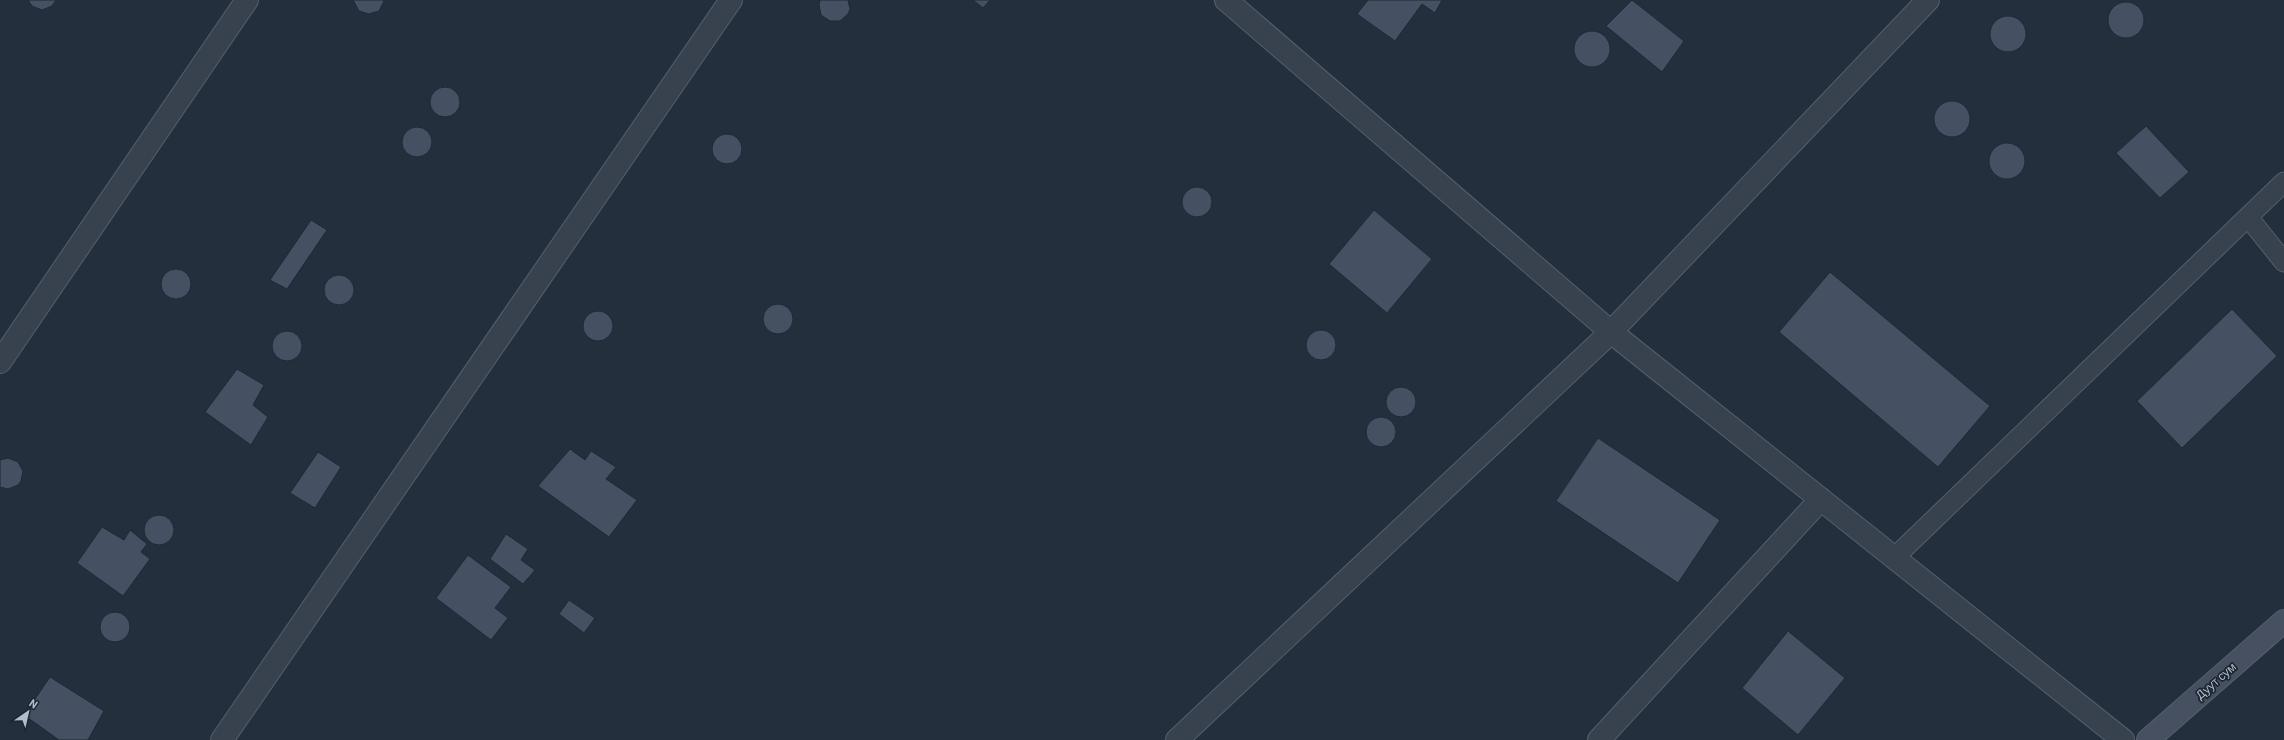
<svg xmlns="http://www.w3.org/2000/svg" width="2284" height="740" font-family="Barlow,sans-serif">
<rect width="100%" height="100%" fill="#242f3e"/>
<!-- building -->
<path fill="#455162" stroke="#1f2835" d="M28,0H56L52,6L42,10L32,6Z
M353,0H384V1L379,11L369,14L359,11Z
M820,0H848L850,9L848,14L840,21H830L821,15L819,5Z
M973,0H990L983,8Z
M1368,0H1442L1435,13L1422,4L1395,41L1357,14Z
M1632,0L1684,41L1662,72L1606,26Z
M2108 20a18 18 0 1 1 36 0a18 18 0 1 1-36 0Z
M1990 34a18 18 0 1 1 36 0a18 18 0 1 1-36 0Z
M1574 49a18 18 0 1 1 36 0a18 18 0 1 1-36 0Z
M430 102a15 15 0 1 1 30 0a15 15 0 1 1-30 0Z
M1934 119a18 18 0 1 1 36 0a18 18 0 1 1-36 0Z
M2146,126L2189,172L2160,198L2116,153Z
M402 142a15 15 0 1 1 30 0a15 15 0 1 1-30 0Z
M712 149a15 15 0 1 1 30 0a15 15 0 1 1-30 0Z
M1989 161a18 18 0 1 1 36 0a18 18 0 1 1-36 0Z
M1182 202a15 15 0 1 1 30 0a15 15 0 1 1-30 0Z
M1374,210L1432,259L1387,313L1329,264Z
M311,220L327,230L287,289L270,280Z
M161 284a15 15 0 1 1 30 0a15 15 0 1 1-30 0Z
M1830,272L1990,406L1938,467L1779,332Z
M324 290a15 15 0 1 1 30 0a15 15 0 1 1-30 0Z
M763 319a15 15 0 1 1 30 0a15 15 0 1 1-30 0Z
M2232,309L2277,356L2182,448L2137,401Z
M583 326a15 15 0 1 1 30 0a15 15 0 1 1-30 0Z
M1306 345a15 15 0 1 1 30 0a15 15 0 1 1-30 0Z
M272 346a15 15 0 1 1 30 0a15 15 0 1 1-30 0Z
M237,369L264,385L253,405L268,417L251,445L205,412Z
M1386 402a15 15 0 1 1 30 0a15 15 0 1 1-30 0Z
M1366 432a15 15 0 1 1 30 0a15 15 0 1 1-30 0Z
M1598,438L1720,520L1678,583L1556,501Z
M570,449L585,460L591,451L616,467L606,479L637,500L609,537L538,486Z
M318,452L341,467L315,508L290,493Z
M8,458L18,462L23,471L21,481L18,485L8,489L0,487V460Z
M144 530a15 15 0 1 1 30 0a15 15 0 1 1-30 0Z
M102,527L124,540L130,530L147,544L141,552L150,559L123,596L77,563Z
M506,534L528,549L521,560L535,570L523,584L490,559Z
M468,555L511,587L495,608L508,618L491,640L436,598Z
M569,600L595,618L584,633L559,614Z
M100 627a15 15 0 1 1 30 0a15 15 0 1 1-30 0Z
M1788,631L1845,678L1798,735L1742,688Z
M50,677L104,711L88,740H59L24,715Z"/>
<g fill="none" stroke-linecap="round" stroke-linejoin="round">
<!-- service casing -->
<g stroke="#565f6c" stroke-width="21">
<path id="service" d="M2248,217L2284,262
M1894,558L2284,182"/>
</g>
<!-- minor casing -->
<g stroke="#565f6c" stroke-width="24">
<path id="minor" d="M1928,0L1611,332L2123,740
M0,362L247,0
M222,740L731,0
M1177,740L1611,332L1226,0
M1599,740L1821,499"/>
</g>
<!-- secondary casing -->
<g stroke="#565f6c" stroke-width="24">
<path id="secondary" d="M2148,740L2284,621"/>
</g>
<!-- service -->
<use href="#service" stroke="#38414e" stroke-width="19"/>
<!-- minor -->
<use href="#minor" stroke="#38414e" stroke-width="22"/>
<!-- secondary -->
<use href="#secondary" stroke="#465061" stroke-width="22"/>
</g>
<g text-anchor="middle" stroke-width="3.5" stroke-linejoin="round" paint-order="stroke">
<!-- street labels -->
<g font-size="12" fill="#b4bcc9" stroke="#1d2633">
<text transform="translate(2216 681) rotate(-41)" y="4">Дуут сум</text>
</g>
</g>
<!-- north arrow -->
<g transform="translate(28 712) rotate(34)" stroke="#1d2633" stroke-width="3" paint-order="stroke">
<path d="M0-3L7 15L0 10L-7 15Z" fill="#b4bcc9"/>
<text y="-6" font-size="11" font-weight="bold" text-anchor="middle" fill="#b4bcc9">N</text>
</g>
</svg>
